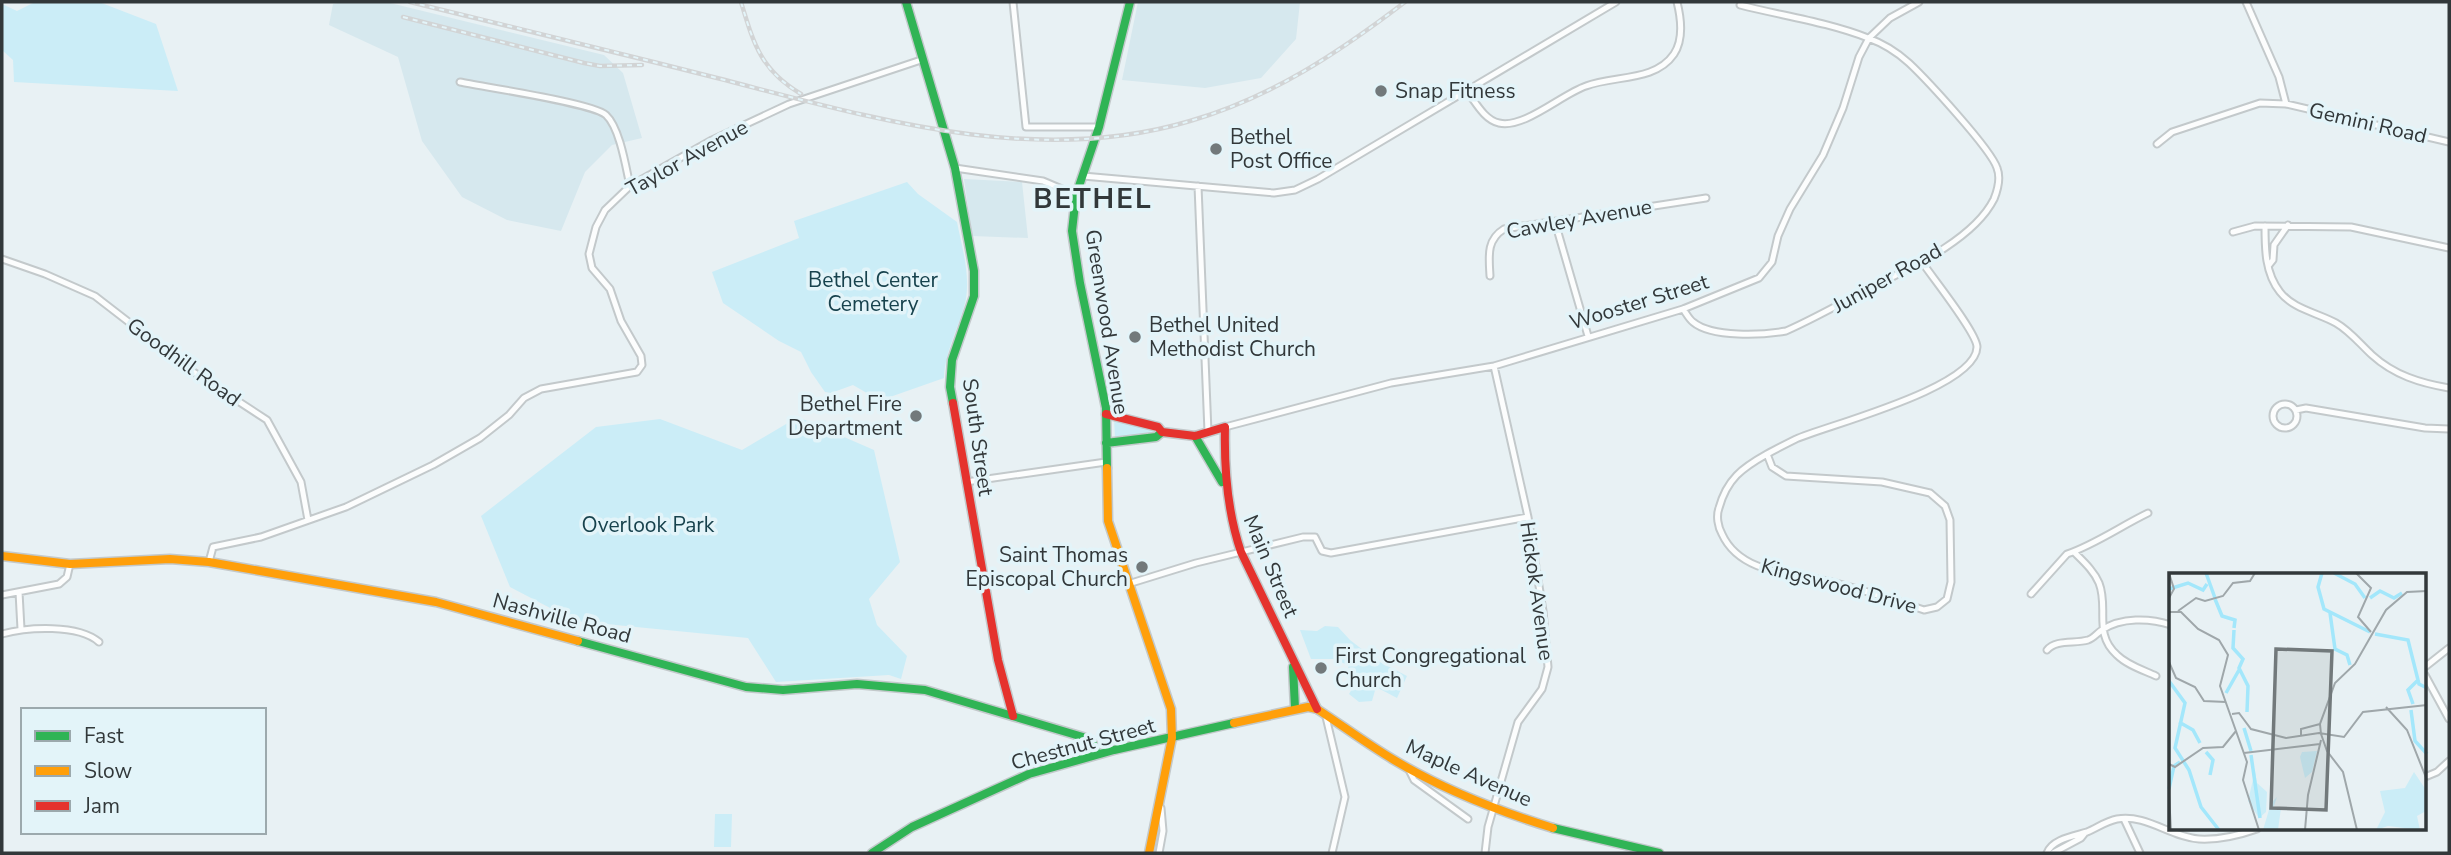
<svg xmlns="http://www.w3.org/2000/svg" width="2451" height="855" font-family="'Nunito Sans',sans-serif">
<rect width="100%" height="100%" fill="#e8f1f4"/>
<!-- built -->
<path fill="#d6e8ee" d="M343,2H386L604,55L623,73L642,138L612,145L585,172L561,231L507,220L462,197L422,141L398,57L329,25L333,4Z
M1138,2H1300L1296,39L1261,78L1205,88L1122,80Z
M964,179L1022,182L1028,238L972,236Z"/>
<!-- green -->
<path fill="#cbedf7" d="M35,2H99L156,24L178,91L14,82L13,60L2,50V4L17,11Z
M907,182L918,194L957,222C962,247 970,273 966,299C960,326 945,350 944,378L890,397L872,396L853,385L831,393L825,392L811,372L801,352L779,341L723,303L712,272L799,238L794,221Z
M798,417L874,450L900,562L869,599L877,625L907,656L901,679L889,675L776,682L748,638L575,621L510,587L481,516L596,427L660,419L742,450Z
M1115,417L1155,428L1157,431L1155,434L1115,438L1114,419Z
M1325,626L1338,627L1350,640L1376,660L1407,676L1397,698L1376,687L1372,701L1359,702L1349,694L1352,689L1348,665L1333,659H1311L1300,630L1317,631Z
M715,814H732L731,847H714Z"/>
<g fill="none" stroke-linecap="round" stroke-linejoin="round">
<!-- street casing -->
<g stroke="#c3c9cb" stroke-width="9">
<path id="street" d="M1013,2L1026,127H1099
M2246,2L2279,77L2286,104
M460,82C484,87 593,103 606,115C620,128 626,168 630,186
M1466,90C1475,101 1484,120 1499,123C1524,129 1562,94 1586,86C1614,75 1655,82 1674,54C1684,39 1681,18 1677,2
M2157,144L2172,132L2260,103L2286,104L2449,142
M955,168L1043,181L1076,195
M1083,176L1274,193L1295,190L1318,179L1616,2
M1198,186L1208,432
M1555,222L1588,336
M2265,226C2265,249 2265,273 2280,292C2293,309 2318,313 2336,323C2350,331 2360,344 2372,355C2394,375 2420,383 2449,388
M2233,232L2255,226L2351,227L2449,248
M2,259L45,274L95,296L192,371L267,420L301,482L308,520
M2269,265L2273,260L2274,245L2288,225
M1490,276C1489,257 1486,240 1504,229L1706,198
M1683,309C1686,313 1689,319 1693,322C1712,338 1763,335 1786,331C1813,319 1840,304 1866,290C1906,270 1973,241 1994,199C1998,189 2001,178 1997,168C1991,149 1926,79 1909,63C1898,53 1882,43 1868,38C1827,22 1783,16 1740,5
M2273 416a12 12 0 1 1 24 0a12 12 0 1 1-24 0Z
M2296,410L2306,408L2425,428L2449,429
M1225,427L1391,383L1494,366L1683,309L1759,278L1772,262L1778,236L1790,209L1823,155L1843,108L1859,57L1869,38L1890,18L1919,2
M1767,454L1772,467L1786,476L1882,482L1930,493L1945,506L1950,520L1951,582L1947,599L1937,607L1924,610C1895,600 1866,591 1836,583C1797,573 1741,576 1722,534C1718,527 1716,516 1719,508C1727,479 1742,468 1767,454Z
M1767,454C1776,449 1786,444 1796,439C1828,425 1976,388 1977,347C1977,333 1932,277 1922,262
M966,482L1106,462
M2075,553C2084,562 2094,571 2099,583C2109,608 2093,634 2117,655C2127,665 2143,670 2156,676
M209,562L213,547L261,537L346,507L433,465L480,438L509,415L524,398L541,389L637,372L642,365L641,356L621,321L610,289L592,268L589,254L596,227L605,210L630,186L712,140L789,104L921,60
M1128,584L1196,563L1303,537H1315L1322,551L1331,553L1528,517
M19,592L21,629
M2031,594L2067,554C2094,545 2121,526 2148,513
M2,595L59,584L67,577L70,564
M2,634C28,627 78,624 99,642
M2047,650C2056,639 2075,644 2088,640C2094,638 2097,633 2102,630C2121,617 2150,618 2171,625
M2425,667L2449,648
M2425,675L2449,719
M1326,717L1345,797L1332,853
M1408,768L1414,780L1468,819
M2425,777L2437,772L2449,761
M2124,819L2140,853
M1159,853L1163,831L1161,808
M1485,853L1488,827L1518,722L1542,689L1548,667L1543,611L1528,517L1494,366
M2047,853C2052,839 2074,836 2087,832C2097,828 2106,821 2117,819C2147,814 2170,837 2199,839C2218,840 2240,835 2257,829
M2053,853L2081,838L2085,833"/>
</g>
<!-- fast casing -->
<g stroke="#c3c9cb" stroke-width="11">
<path id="fast" d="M906,2L955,168L974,271V296L952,360L950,387L953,403
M1195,436L1222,482
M1106,443L1156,437L1162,432
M1107,468L1106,408L1080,283L1072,231L1076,195L1099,127L1130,2
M578,641L746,687L783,690L857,684L925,690L1083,737L1092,742L1097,754
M1293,667L1295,708
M1553,828L1659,853
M872,853L912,827L1029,774L1114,750L1234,723"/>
</g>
<!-- slow casing -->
<g stroke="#c3c9cb" stroke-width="11">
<path id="slow" d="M1107,468L1108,521L1171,709L1172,738L1149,853
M2,556L70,564L170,559L209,562L436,602L578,641
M1234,723L1308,707L1317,709C1343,726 1367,744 1394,760C1444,790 1498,811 1553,828"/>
</g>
<!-- jam casing -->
<g stroke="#c3c9cb" stroke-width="11">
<path id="jam" d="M953,403L998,660L1013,716
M1106,414L1158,427L1162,432L1195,436L1225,427C1224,470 1227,511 1241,552L1317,709"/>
</g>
<!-- street -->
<use href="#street" stroke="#fcfdfd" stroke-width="5"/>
<!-- fast -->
<use href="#fast" stroke="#30b455" stroke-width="8"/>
<!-- slow -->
<use href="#slow" stroke="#ff9f0a" stroke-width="8"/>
<!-- jam -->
<use href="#jam" stroke="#e5322d" stroke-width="8"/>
<!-- rail casing -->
<g stroke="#d2d4d5" stroke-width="4.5">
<path id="rail" d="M410,2C513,27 615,52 717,78C869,117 1033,168 1190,121C1272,97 1338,53 1405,2
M741,2C754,45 761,70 801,94
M403,17L584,63L600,66L642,65"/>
</g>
<!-- rail -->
<use href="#rail" stroke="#e3f4f9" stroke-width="2" stroke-dasharray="5" stroke-linecap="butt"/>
</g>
<!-- markers -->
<g fill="#72797b" stroke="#e3f4f9" stroke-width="2.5">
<circle cx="1381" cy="91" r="7"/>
<circle cx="1216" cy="149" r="7"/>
<circle cx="1135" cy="337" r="7"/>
<circle cx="916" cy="416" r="7"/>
<circle cx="1142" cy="567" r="7"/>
<circle cx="1321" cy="668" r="7"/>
</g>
<g text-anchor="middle" stroke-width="7" stroke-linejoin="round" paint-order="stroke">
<!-- poi labels -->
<g font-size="21" fill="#32383a" stroke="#e3f4f9" text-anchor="start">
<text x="1395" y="98">Snap Fitness</text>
<text x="1230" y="144">Bethel<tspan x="1230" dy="24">Post Office</tspan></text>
<text x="1149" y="332">Bethel United<tspan x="1149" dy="24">Methodist Church</tspan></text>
<text x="902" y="411" text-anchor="end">Bethel Fire<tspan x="902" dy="24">Department</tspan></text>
<text x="1128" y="562" text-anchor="end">Saint Thomas<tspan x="1128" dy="24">Episcopal Church</tspan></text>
<text x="1335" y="663">First Congregational<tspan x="1335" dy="24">Church</tspan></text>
</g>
<!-- street labels -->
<g font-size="21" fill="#32383a" stroke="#e3f4f9">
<text transform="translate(2368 123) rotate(13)" y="7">Gemini Road</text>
<text transform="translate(687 158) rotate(-29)" y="7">Taylor Avenue</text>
<text transform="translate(1579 219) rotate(-10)" y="7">Cawley Avenue</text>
<text transform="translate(1887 278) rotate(-29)" y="7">Juniper Road</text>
<text transform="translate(1639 302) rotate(-17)" y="7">Wooster Street</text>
<text transform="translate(1107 322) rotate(81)" y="7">Greenwood Avenue</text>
<text transform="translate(184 362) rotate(36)" y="7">Goodhill Road</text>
<text transform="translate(978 437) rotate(82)" y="7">South Street</text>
<text transform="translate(1271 566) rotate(67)" y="7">Main Street</text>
<text transform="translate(1839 586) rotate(15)" y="7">Kingswood Drive</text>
<text transform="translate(1537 591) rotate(82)" y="7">Hickok Avenue</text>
<text transform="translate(562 618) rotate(15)" y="7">Nashville Road</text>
<text transform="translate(1083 744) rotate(-15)" y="7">Chestnut Street</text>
<text transform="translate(1469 773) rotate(24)" y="7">Maple Avenue</text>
</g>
<!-- park labels -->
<g font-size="21" fill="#17424d" stroke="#e3f4f9">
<text x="873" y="287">Bethel Center<tspan x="873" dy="24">Cemetery</tspan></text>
<text x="648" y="532">Overlook Park</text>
</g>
<!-- district labels -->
<g font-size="28" font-weight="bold" letter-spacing="2" fill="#32383a" stroke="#e3f4f9">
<text x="1093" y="208">BETHEL</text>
</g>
</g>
<!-- overview -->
<g transform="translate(2169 573)">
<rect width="257" height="257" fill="#e8f1f4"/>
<path d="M148,178L143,199L136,205L131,184L133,179ZM86,198L88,210L98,219L97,239L90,245L79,228ZM245,199L257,217V238L248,243L251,257L219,253L207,257L216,239L211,218L236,215ZM108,224L104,236L112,235L109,257H94L102,230Z" fill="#cbedf7"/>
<path fill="none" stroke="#a3e7fb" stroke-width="3.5" d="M37,0L46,25M153,0L149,14L155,36L201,59M165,0L186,11L196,25M0,16L19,10L34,17L38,11M201,25L211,18L225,25L233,20M46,26L53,43L66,47L65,55M161,40L166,76L178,82L181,92M65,57L64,75L74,86L70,95L79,113L78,139M206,61L239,67L250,111L258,115M0,108L16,130L6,175L20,197L32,234L50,257M57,120L70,97M244,131L239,117L248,108M242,137L246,168L258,181M10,149L24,157L31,170M75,155L82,178M37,179L44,187L41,202M82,182L91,245M0,216L5,193L11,189"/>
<path fill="none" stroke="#9fa7aa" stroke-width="2" d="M187,0L202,15L189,44L202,59M0,25L5,16L0,0M9,38L27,25L36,28L54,23L64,10L81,8L86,0M0,39H12L29,56L50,67L59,82L51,113L78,189L74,207L90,257M0,89L7,105L26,114L35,128L57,129M217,134L238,157L258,207M63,141L70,140L82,156L117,165L150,160L175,164L194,139L258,132M152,161L158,178L174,199L188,257M152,161L151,151L166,110L186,91L217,37L238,19L258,18M132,162V156L151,151M75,180L151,171M0,191L6,194L34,175L54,174L67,158M0,222L2,257M136,257L139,222L152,167"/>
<path fill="#72797b" fill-opacity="0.15" stroke="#72797b" stroke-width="3.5" d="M107,76L163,78L157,237L102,235Z"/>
<rect width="257" height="257" fill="none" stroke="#32383a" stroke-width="3.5"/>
</g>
<!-- border -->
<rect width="2451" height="855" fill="none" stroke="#32383a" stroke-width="7"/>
<!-- legend -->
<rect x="21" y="708" width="245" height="126" fill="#e3f4f9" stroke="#9ca9ad" stroke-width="2"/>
<rect x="35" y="731" width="35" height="10" fill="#30b455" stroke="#9ca9ad" stroke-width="2"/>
<text x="84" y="743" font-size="21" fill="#32383a">Fast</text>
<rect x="35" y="766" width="35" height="10" fill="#ff9f0a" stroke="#9ca9ad" stroke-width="2"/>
<text x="84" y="778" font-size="21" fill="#32383a">Slow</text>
<rect x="35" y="801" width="35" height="10" fill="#e5322d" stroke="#9ca9ad" stroke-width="2"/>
<text x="84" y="813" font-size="21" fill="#32383a">Jam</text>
</svg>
